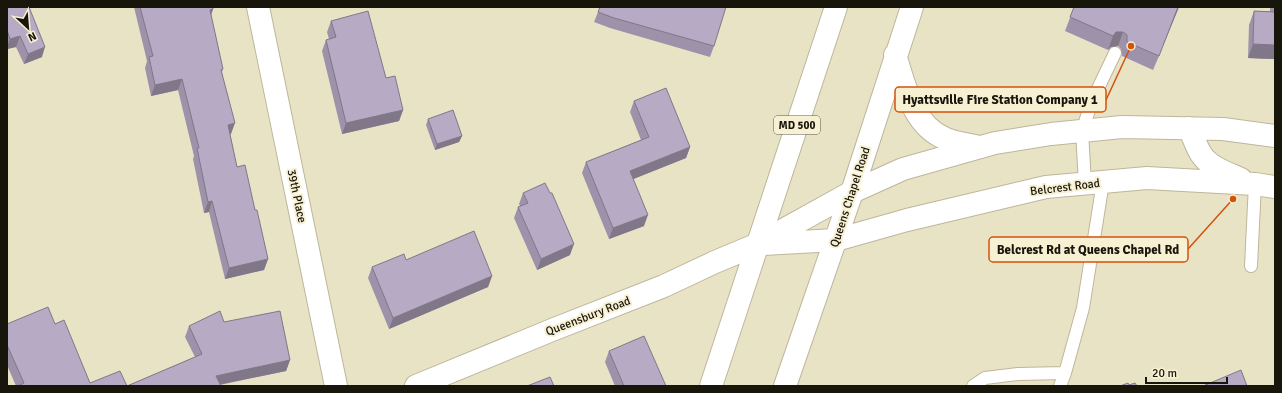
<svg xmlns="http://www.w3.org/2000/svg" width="1282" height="393" font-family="Signika,sans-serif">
<rect width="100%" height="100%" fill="#e9e3c6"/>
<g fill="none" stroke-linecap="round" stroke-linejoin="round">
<!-- service casing -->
<g stroke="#bdb69a" stroke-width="14">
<path id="service" d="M1085,184L1082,131L1092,101L1115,53
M1251,266L1255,184
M973,386L985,378L1018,374L1065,373
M1060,386L1065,373L1083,308L1103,182"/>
</g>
<!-- minor casing -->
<g stroke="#bdb69a" stroke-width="24">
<path id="minor" d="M258,7L336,386"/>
</g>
<!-- tertiary casing -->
<g stroke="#bdb69a" stroke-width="24">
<path id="tertiary" d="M416,386L552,330L664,286L715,262L758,244"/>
</g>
<!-- secondary casing -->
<g stroke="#bdb69a" stroke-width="24">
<path id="secondary" d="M1189,128C1193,136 1196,146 1201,154C1209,167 1227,173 1241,179
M758,244L852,192L903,169L995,143L1051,134L1122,127L1223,129L1275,136
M763,244L836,240L907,220L1046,187L1147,178L1255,184L1275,187"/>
</g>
<!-- primary casing -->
<g stroke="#bdb69a" stroke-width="24">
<path id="primary" d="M895,55C905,85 912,124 944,138C954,143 968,144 980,147
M711,386L836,7
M785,386L852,192L912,7"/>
</g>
<!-- service -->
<use href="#service" stroke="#fff" stroke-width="12"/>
<!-- minor -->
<use href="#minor" stroke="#fff" stroke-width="22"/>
<!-- tertiary -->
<use href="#tertiary" stroke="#fff" stroke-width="22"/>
<!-- secondary -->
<use href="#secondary" stroke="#fff" stroke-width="22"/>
<!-- primary -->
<use href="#primary" stroke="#fff" stroke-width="22"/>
</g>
<!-- wall -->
<path fill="#9d92a9" d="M7,7L42,57L24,64L16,47L7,49Z
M134,7H213V9L211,16L223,69L222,72L231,134H230L237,167L255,210L268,259L264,270L225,279L209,212L204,213L193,159L194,156L178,90L151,96L145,68L147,61Z
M600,7L714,46L710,57L610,28L594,22Z
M1074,7H1179L1153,70L1122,56L1121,49L1118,46L1111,47L1108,50L1065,31Z
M1270,7H1275V59L1248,58L1249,25L1254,11H1270Z
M331,21L386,78L403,110L399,121L342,134L322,51L326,40L329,39L327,32Z
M634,101L690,147L686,158L633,179L644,226L609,239L582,173L586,162L641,140L630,112Z
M428,119L462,136L459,142L435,150L426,125Z
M523,193L570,255L537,270L514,218L518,207L520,206L519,204Z
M406,260L492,276L488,287L389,329L368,278L372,267Z
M224,322L290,360L286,371L220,385L221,386H16L7,365V324H55L90,383L127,386L195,357L185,337L189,326Z
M609,351L666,386H615L605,362Z"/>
<!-- shaded-wall -->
<path fill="#807789" d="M1178,7H1179L1153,70L1159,56Z
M213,9L209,20L210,10Z
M1116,32H1123L1118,46L1111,47L1108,50L1113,36Z
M20,36L16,47L7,49V47L10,39Z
M1253,44L1275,45V59L1248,58Z
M45,47L42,57L24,64L28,54Z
M182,79L178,90L151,96L155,85Z
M403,110L399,121L342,134L346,123Z
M235,123L231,134L224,136L228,125Z
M462,136L459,142L435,150L437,144Z
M690,147L686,158L626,182L630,171Z
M212,201L209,212L204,213L208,202Z
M648,215L644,226L609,239L613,228Z
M574,244L570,255L537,270L541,259Z
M268,259L264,270L225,279L229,268Z
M492,276L488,287L389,329L393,318Z
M290,360L286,371L212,386L216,376Z"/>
<!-- building -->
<path fill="#b7aac4" stroke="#807789" d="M7,7H29L45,47L28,54L20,36L10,39L7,30Z
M140,7H213V9L210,10L223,69L221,70L235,123L228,125L237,167L245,165L255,210H257L268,259L229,268L212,201L208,202L197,148H199L182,79L155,85L149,57L153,56Z
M600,7H726L714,46L614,18L598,12Z
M1074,7H1178L1159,56L1127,42V35L1123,32H1116L1113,36L1070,17Z
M1275,7V45L1253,44L1254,11L1275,12Z
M368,11L386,78L395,76L403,110L346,123L326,40L336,37L331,21Z
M666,88L690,147L630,171L648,215L613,228L586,162L649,137L634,101Z
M453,110L462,136L437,144L428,119Z
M545,183L550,193H552L574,244L541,259L518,207L528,203L523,193Z
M474,231L492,276L393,318L372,267L404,254L406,260Z
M48,307L55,324L64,320L90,383L120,371L127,386L202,354L189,326L220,311L224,322L280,311L290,360L216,376L221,386H18L24,383L7,345V324Z
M644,336L666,386H624L609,351Z
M1241,370L1247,386H1203Z
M550,377L554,386H527Z
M1128,383L1129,385L1135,383L1137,386H1120Z"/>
<g text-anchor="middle" stroke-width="4" stroke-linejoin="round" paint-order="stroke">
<!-- shield labels -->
<rect fill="#f7f0d3" stroke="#5b5747" stroke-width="1" x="774" y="116" width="46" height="18" rx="3"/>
<g font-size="11" font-weight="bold" fill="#18150b">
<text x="797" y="129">MD 500</text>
</g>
<!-- street labels -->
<g font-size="12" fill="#18150b" stroke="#f7f0d3">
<text transform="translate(1065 187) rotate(-7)" y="4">Belcrest Road</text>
<text transform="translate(297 196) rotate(78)" y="4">39th Place</text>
<text transform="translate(850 197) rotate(-72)" y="4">Queens Chapel Road</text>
<text transform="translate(588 316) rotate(-21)" y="4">Queensbury Road</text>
</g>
</g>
<!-- callouts -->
<path fill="none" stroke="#d3520c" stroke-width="1.5" d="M1131 46L1106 100M1233 199L1188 249"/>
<g fill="#d3520c" stroke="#f7f0d3" stroke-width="1.5">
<circle cx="1131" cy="46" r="4"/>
<circle cx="1233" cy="199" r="4"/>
</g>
<g fill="#f7f0d3" stroke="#d3520c" stroke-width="1.5">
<rect x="895" y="87" width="211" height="25" rx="4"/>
<rect x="989" y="237" width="199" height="25" rx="4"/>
</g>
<g font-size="13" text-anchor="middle" font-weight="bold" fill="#18150b">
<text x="1000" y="104">Hyattsville Fire Station Company 1</text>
<text x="1088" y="254">Belcrest Rd at Queens Chapel Rd</text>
</g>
<!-- border -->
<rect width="1282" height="393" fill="none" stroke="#18150b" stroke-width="16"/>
<!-- north arrow -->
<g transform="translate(28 28) rotate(154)" stroke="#f7f0d3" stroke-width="3" paint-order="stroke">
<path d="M0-3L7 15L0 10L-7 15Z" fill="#18150b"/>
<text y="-6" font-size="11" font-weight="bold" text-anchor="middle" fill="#18150b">N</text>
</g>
<!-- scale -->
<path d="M1146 377v6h81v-6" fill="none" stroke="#18150b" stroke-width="2"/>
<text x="1152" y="377" font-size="12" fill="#18150b" stroke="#f7f0d3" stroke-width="3" paint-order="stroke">20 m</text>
</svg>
